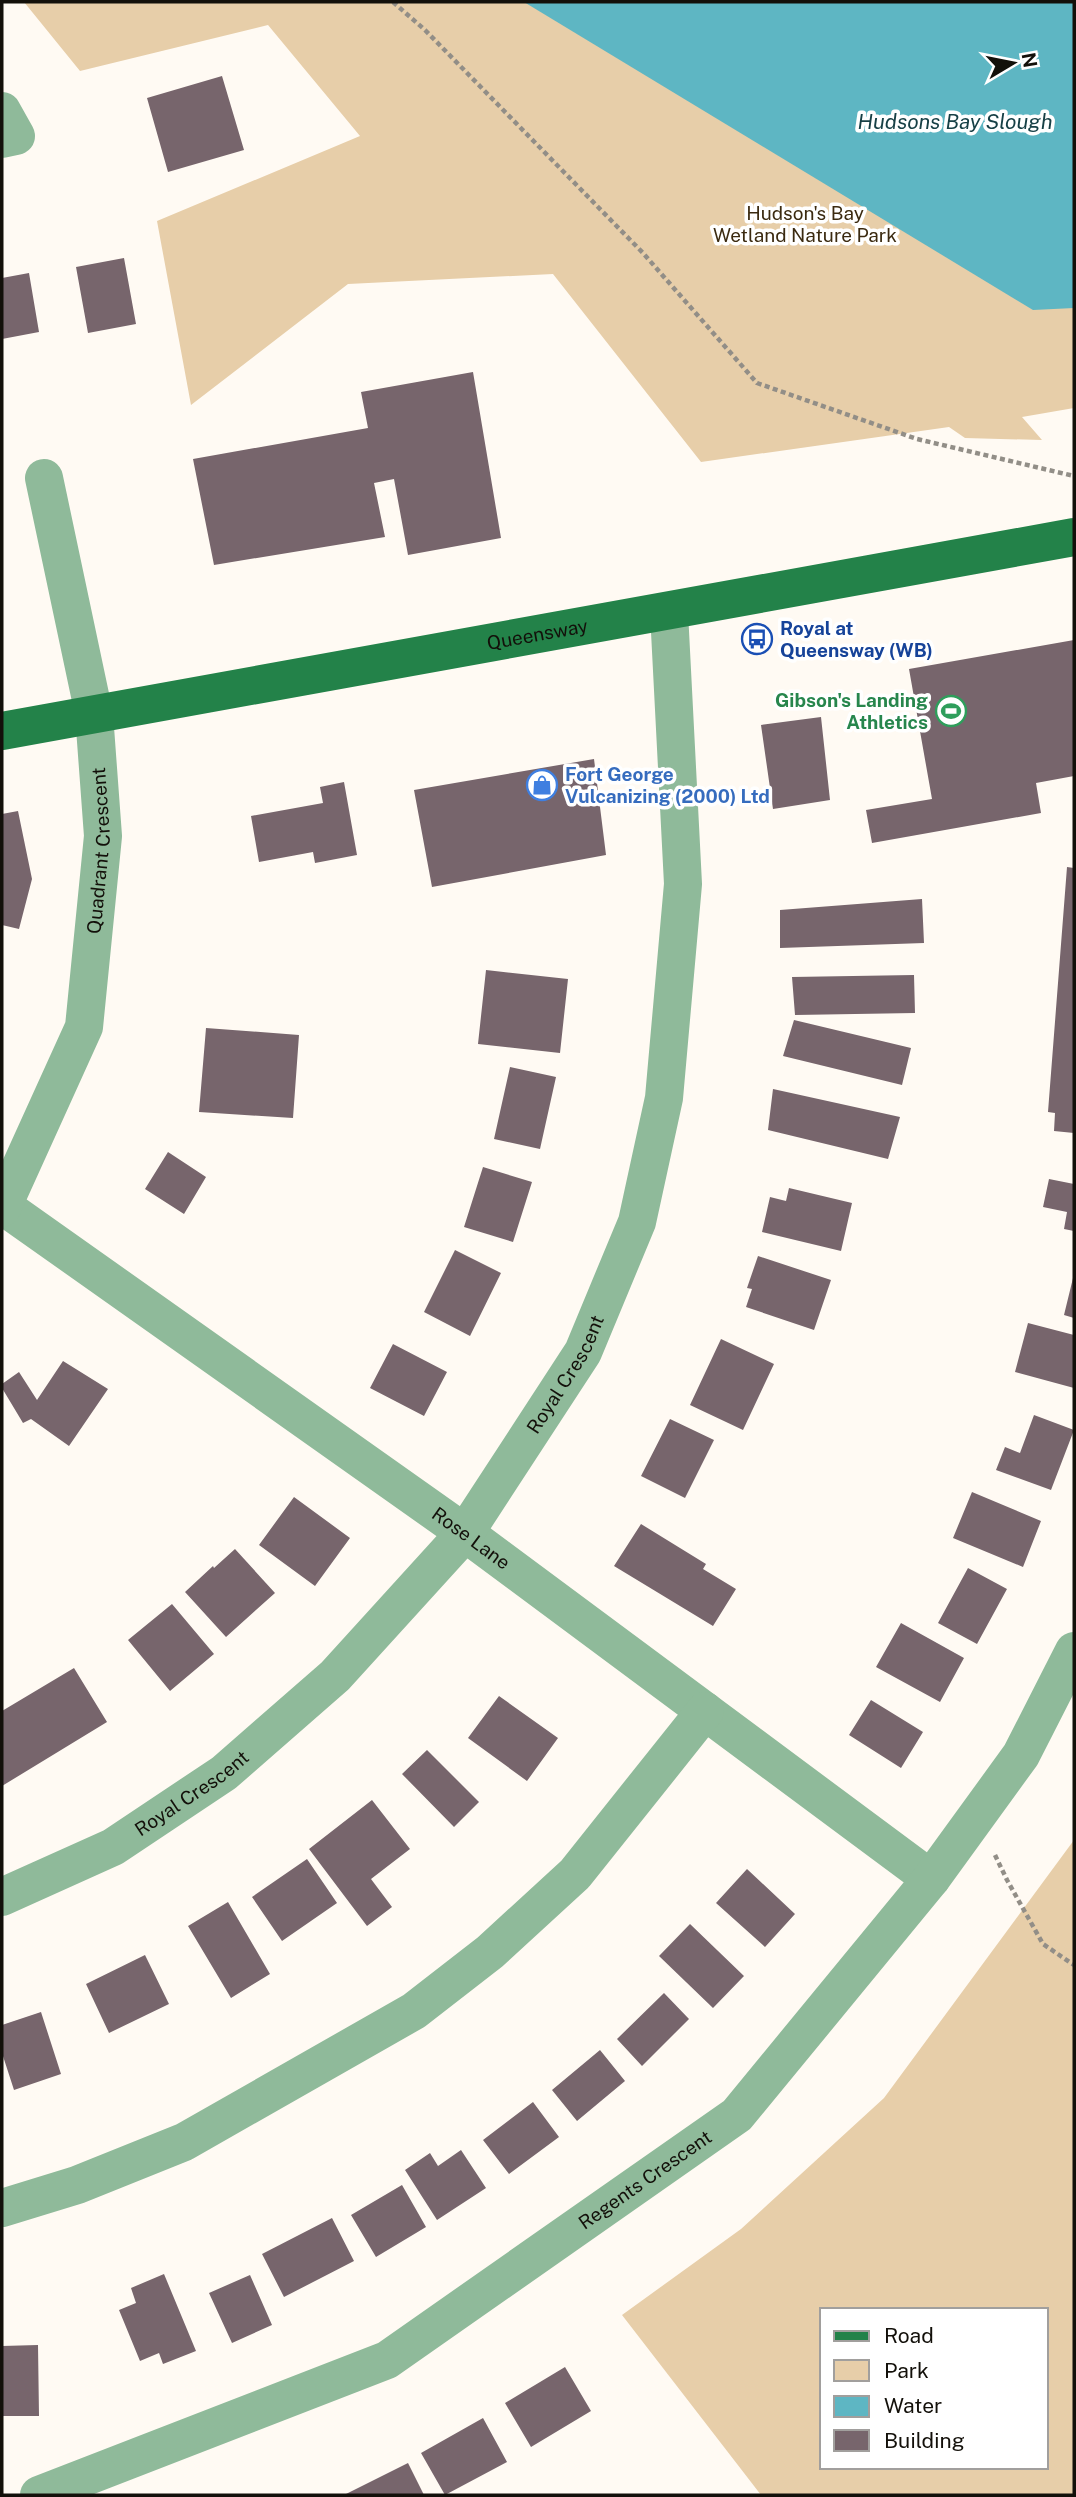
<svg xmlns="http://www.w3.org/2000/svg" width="1076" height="2497" font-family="'Public Sans',sans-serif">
<rect width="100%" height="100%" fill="#fffaf3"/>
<!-- green -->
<path fill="#e7cea9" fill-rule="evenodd" d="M24,2H1074V408L1022,417L1042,440L965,438L949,427L701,462L553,274L348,284L191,405L157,221L360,136L268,25L80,71Z
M1074,1840V2495H761L622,2315L741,2229L884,2098ZM822,2310H1046V2467H822Z"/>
<!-- water -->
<path fill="#5eb6c3" d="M524,2H1074V308L1033,310Z"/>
<!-- building -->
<path fill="#77656c" d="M222,76L244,150L168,172L147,98Z
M124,258L136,324L88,333L76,267Z
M29,273L39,332L2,339V278Z
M473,372L501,538L408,555L394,479L374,483L385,537L214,565L193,459L368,428L361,392Z
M1074,640V776L1036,783L1041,813L872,843L866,810L932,799L909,669Z
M821,717L830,800L773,809L761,725Z
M594,759L606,855L432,887L414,790Z
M344,782L357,855L315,863L313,852L259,862L251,816L323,803L320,787Z
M18,811L32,879L19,929L2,925V814Z
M1067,867L1074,868V1133L1054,1131L1055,1113L1048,1112Z
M922,899L924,943L780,948V910Z
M486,970L568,979L560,1053L478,1044Z
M914,975L915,1013L795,1015L792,977Z
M794,1020L911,1048L902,1085L783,1056Z
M206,1028L299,1035L293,1118L199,1112Z
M510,1067L556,1077L540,1149L494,1139Z
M773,1089L900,1117L888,1159L768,1130Z
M168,1152L206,1177L184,1214L145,1189Z
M483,1167L532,1182L513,1242L464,1227Z
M1049,1179L1074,1184V1231L1064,1229L1067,1212L1043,1207Z
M789,1188L852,1203L841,1251L762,1232L770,1197L786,1201Z
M455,1250L501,1273L470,1336L424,1312Z
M758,1256L831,1280L814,1330L746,1307L752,1289L747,1288Z
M1073,1278L1074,1279V1318L1064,1315Z
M1028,1323L1074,1335V1388L1015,1372Z
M721,1339L774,1364L743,1430L690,1405Z
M393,1344L447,1372L424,1416L370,1388Z
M63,1361L108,1389L69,1446L31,1419L23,1423L2,1388V1384L19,1372L37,1400Z
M1034,1415L1074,1430L1051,1490L996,1470L1005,1447L1020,1453Z
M670,1419L714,1440L685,1498L641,1476Z
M972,1492L1041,1521L1023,1567L953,1538Z
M294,1497L350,1538L315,1586L259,1545Z
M641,1524L706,1564L703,1569L736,1589L713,1626L614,1566Z
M235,1549L275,1593L226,1637L185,1592L213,1566L214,1568Z
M968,1568L1007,1589L977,1644L938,1623Z
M172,1604L214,1654L170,1691L128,1640Z
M901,1623L964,1658L940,1702L876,1667Z
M74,1668L107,1722L2,1786V1711Z
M499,1696L558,1738L527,1781L468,1738Z
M871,1700L923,1732L901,1768L849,1735Z
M427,1750L479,1802L454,1827L402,1774Z
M372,1800L410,1849L371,1879L392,1907L367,1926L309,1849Z
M307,1859L337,1903L282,1941L252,1897Z
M747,1869L795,1914L765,1947L716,1903Z
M228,1902L270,1974L231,1998L188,1926Z
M690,1924L744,1976L713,2008L659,1956Z
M145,1955L169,2004L109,2033L86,1984Z
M664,1993L689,2019L642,2066L617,2039Z
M41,2012L61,2074L14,2090L2,2053V2025Z
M600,2050L625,2081L577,2121L552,2090Z
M533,2102L559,2137L509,2174L483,2140Z
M461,2150L486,2188L437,2220L405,2170L430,2153L438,2166Z
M402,2185L426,2227L376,2257L351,2215Z
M332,2218L354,2261L284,2297L262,2254Z
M164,2274L196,2351L163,2364L159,2353L140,2361L119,2310L136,2303L131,2288Z
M250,2275L272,2325L232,2343L209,2293Z
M38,2345L39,2416H2V2346Z
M565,2367L591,2411L531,2447L505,2403Z
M483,2418L507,2462L445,2495L421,2453Z
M408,2463L424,2495H344Z"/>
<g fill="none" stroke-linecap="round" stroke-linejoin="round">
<!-- path -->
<path stroke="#928e87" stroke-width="4.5" stroke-dasharray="5 3.5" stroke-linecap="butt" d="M393,2L425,30L643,253L757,383L917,439L1074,476
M995,1855L1007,1880L1043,1944L1074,1965"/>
<!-- minor -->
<g stroke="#8fba9a" stroke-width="38">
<path d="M2,111L16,136L2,139"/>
<path id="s1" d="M3,1206L465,1533L931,1879"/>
<path id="s2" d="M2,1208L84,1027L103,836L94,714L44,478"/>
<path id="s3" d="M2,1897L113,1847L224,1773L335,1676L465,1533L583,1352L637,1222L664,1098L683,884L669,612"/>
<path d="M2,2208L77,2185L184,2142L414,2011L490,1952L575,1874L705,1711"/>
<path id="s4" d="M39,2495L387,2360L737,2115L931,1879L1021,1755L1074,1651"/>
</g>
<!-- major -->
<path stroke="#238249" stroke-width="38" id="s5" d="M2,731L1074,537"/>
</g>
<!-- icons -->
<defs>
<g id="bus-ring" transform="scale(1.575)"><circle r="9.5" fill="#fff" stroke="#1a4fb4" stroke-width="1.5"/><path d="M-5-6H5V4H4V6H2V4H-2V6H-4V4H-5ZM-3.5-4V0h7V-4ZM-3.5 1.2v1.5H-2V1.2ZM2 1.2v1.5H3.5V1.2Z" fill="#1a4fb4"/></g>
<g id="stadium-ring" transform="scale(1.575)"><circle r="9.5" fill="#fff" stroke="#2e9e5b" stroke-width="1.5"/><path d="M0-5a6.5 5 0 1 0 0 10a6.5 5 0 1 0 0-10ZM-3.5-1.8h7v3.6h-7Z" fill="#2e9e5b"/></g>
<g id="shop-ring" transform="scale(1.575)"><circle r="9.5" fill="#fff" stroke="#3f7fe0" stroke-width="1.5"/><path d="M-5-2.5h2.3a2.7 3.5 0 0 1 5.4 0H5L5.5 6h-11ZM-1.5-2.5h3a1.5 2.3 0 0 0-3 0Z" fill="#3f7fe0"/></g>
</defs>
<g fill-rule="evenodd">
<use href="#bus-ring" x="757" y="639"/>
<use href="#stadium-ring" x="951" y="711"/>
<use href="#shop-ring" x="542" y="785"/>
</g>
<g text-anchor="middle" stroke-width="7" stroke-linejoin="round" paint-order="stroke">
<!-- park labels -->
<g font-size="19" fill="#3b2a10" stroke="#fff">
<text x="805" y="220">Hudson's Bay<tspan x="805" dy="22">Wetland Nature Park</tspan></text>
</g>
<!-- transit labels -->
<g font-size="19" font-weight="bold" fill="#164399" stroke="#fff" text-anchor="start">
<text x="780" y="635">Royal at<tspan x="780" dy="22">Queensway (WB)</tspan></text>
</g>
<!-- street labels -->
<g font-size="19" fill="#13100a" stroke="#fff">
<text dy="7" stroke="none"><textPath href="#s5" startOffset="544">Queensway</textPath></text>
<text dy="7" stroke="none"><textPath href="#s2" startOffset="376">Quadrant Crescent</textPath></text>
<text dy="7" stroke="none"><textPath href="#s3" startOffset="784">Royal Crescent</textPath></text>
<text dy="7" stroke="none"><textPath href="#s1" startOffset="574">Rose Lane</textPath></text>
<text dy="7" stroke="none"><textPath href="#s3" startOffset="217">Royal Crescent</textPath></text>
<text dy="7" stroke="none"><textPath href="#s4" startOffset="688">Regents Crescent</textPath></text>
</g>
<!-- leisure labels -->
<g font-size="19" font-weight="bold" fill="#27864d" stroke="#fff" text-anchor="end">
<text x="928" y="707">Gibson's Landing<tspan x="928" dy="22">Athletics</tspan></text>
</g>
<!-- shop labels -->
<g font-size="19" font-weight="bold" fill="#366cbe" stroke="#fff" text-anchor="start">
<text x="565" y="781">Fort George<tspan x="565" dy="22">Vulcanizing (2000) Ltd</tspan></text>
</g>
<!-- water labels -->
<g font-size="21" font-style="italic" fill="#174046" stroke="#fff">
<text x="955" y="129">Hudsons Bay Slough</text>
</g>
</g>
<!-- border -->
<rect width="1076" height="2497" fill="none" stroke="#13100a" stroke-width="7"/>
<!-- legend -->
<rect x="820" y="2308" width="228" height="161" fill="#ffffff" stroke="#a19f9d" stroke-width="2"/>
<rect x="834" y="2331" width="35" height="10" fill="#238249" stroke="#a19f9d" stroke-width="2"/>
<text x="884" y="2343" font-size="21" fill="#13100a">Road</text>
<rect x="834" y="2360" width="35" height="21" fill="#e7cea9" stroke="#a19f9d" stroke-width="2"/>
<text x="884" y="2378" font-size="21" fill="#13100a">Park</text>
<rect x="834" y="2396" width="35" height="21" fill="#5eb6c3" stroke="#a19f9d" stroke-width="2"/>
<text x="884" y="2413" font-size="21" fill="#13100a">Water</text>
<rect x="834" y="2430" width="35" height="21" fill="#77656c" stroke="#a19f9d" stroke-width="2"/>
<text x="884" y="2448" font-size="21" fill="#13100a">Building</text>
<!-- north arrow -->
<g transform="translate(1013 63) rotate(80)" stroke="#ffffff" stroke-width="5" paint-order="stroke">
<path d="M0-5L12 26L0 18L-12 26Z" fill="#13100a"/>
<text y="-10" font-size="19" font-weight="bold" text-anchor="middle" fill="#13100a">N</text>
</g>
</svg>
